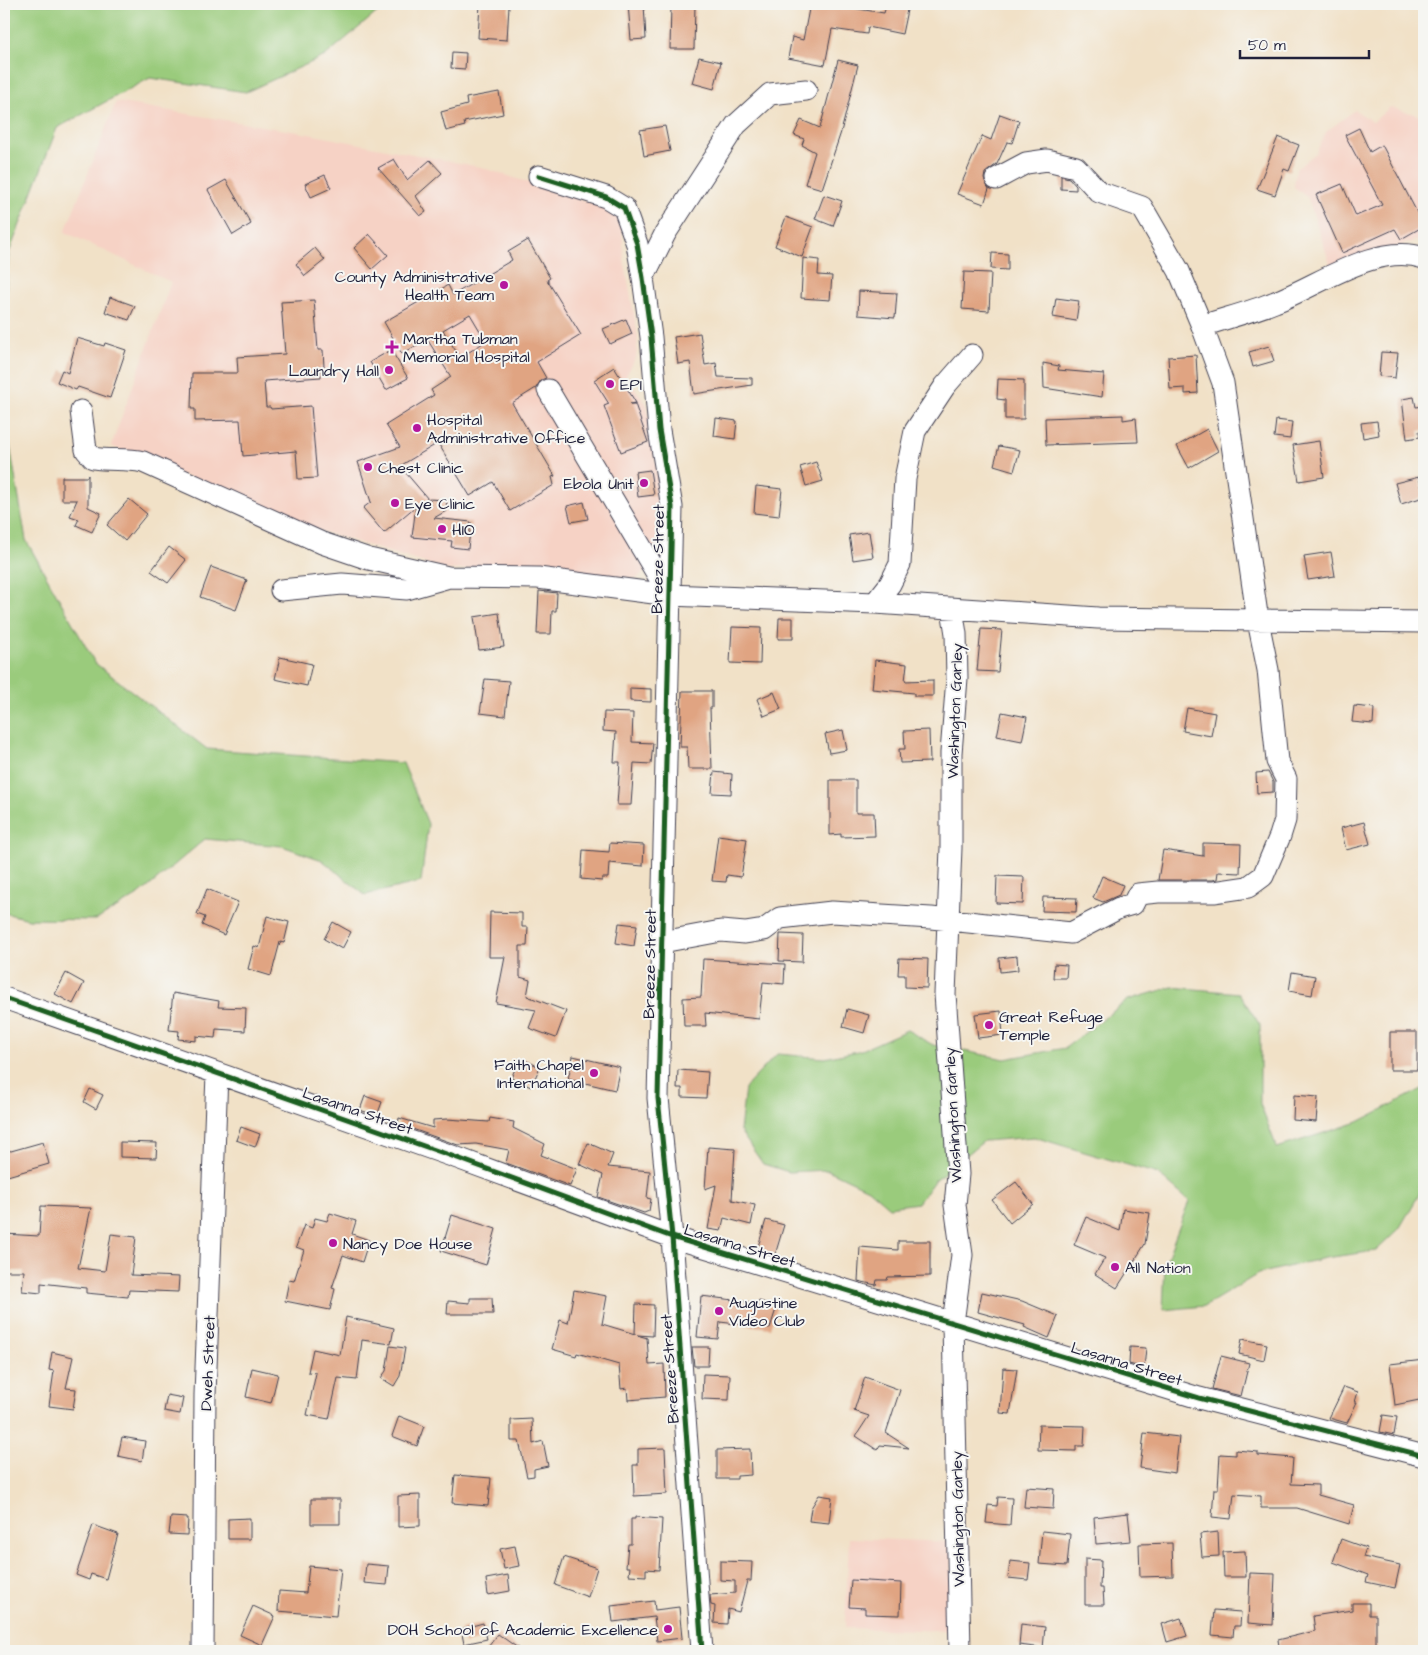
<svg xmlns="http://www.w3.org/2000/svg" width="1428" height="1655" font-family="'Architects Daughter',sans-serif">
<rect width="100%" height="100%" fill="#f6f6f2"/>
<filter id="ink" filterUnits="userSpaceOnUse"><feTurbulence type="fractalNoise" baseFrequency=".02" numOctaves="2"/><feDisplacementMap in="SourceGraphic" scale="10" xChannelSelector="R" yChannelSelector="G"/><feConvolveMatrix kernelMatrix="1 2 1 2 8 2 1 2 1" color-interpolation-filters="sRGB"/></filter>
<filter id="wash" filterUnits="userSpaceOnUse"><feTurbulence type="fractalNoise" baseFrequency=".0096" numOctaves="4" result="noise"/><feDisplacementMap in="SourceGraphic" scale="20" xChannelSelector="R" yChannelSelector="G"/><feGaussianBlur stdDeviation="1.12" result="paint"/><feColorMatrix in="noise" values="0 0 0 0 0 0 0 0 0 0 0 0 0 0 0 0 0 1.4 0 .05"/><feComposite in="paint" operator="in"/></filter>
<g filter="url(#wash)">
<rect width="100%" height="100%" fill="#f1e1c7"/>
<!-- built -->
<path fill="#f6d2c5" d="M116,102L298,132L480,167L621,212L624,259L638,337L636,357L626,376L647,405L669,551L636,579L526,567L447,570L321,531L111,446L171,282L65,232Z
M1390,107L1424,117V238L1331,267L1308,198L1294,187L1296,169L1316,153L1326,132L1355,110L1373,122Z
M849,1538L952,1542L951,1631L845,1628Z"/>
<!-- green -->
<path fill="#9acb7b" stroke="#5e765b" d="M22,4H387L325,56L246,92L150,78L57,128L9,253L4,311V7Z
M4,411L26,540L95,663L207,749L403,763L428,824L421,882L365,895L322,860L282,846L205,839L140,894L96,920L29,919L4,913Z
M1172,987L1239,993L1260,1025V1104L1277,1148L1358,1122L1424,1088V1186L1399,1229L1376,1251L1325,1258L1258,1274L1205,1306L1163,1310L1165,1264L1189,1201L1158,1174L1034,1137L984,1141L934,1181L918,1203L889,1207L868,1189L828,1170L789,1172L763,1164L740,1131L745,1088L777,1054L825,1058L862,1050L907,1030L933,1045L1005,1059L1065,1048L1128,1000Z"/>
<g id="blocks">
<!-- building -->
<path fill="#e0a482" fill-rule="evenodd" d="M480,4L509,6L507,40L478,38Z
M628,4H644L646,39L631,40Z
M671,4H695L694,49H670Z
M810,4H840L839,6L884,13L886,6L907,10L902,34L868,27L867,34L832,29L825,65L788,58L792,37L803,40Z
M452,52L466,53L465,69L451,68Z
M699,57L721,62L714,89L692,83Z
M838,60L858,65L841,132L822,189L805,184L815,152L802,145L804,139L794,135L801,120L820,128Z
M499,92L503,114L464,122L465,126L446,131L441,112L467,105L466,98Z
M1000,114L1019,121L1012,143L1007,142L997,164L985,173L984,179L989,189L984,204L957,194L982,136L991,140Z
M665,126L670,151L644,156L640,130Z
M1359,128L1370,152L1382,145L1424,226L1401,239L1395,229L1342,253L1316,195L1342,184L1356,216L1382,205L1345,135Z
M1278,137L1299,145L1289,171L1284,169L1275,195L1257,189Z
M394,159L407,180L430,160L442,173L416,196L426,212L420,216L378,168Z
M325,175L331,188L311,197L305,184Z
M1061,176L1069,178L1076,186V190L1061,189Z
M226,180L251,224L233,235L208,190Z
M824,195L842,201L833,226L815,219Z
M786,217L813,227L802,257L775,246Z
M369,234L388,255L372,269L354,248Z
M528,240L550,278L547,280L581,335L537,362L546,378L541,380L536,388L512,403L555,476L552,477L554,485L510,511L493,482L470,496L438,443L400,466L428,499L447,500L446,511L434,518L471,522L468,549L451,547L452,541L412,537L416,506L384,533L363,508L371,502L358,462L400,447L386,425L434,395L431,390L451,377L427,339L402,354L384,322L448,285L453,295L512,260L508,252ZM470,314L486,341L460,358L443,330Z
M315,248L325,260L305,276L296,264Z
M992,253L1008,254V270L991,269Z
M803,258L819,260L818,275L832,276L830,300L801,298Z
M964,272L991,273L989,311L962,309Z
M859,291L897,293L895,318L858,315Z
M110,297L135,306L129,320L105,312Z
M1056,298L1079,301L1076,321L1053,317Z
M314,300L318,350H323L324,367H320L321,377L264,381L266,407H270L271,409L311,406L317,478L298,479L296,451L243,456L240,420L195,421V409H191L192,373H238L237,357L285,354L281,302Z
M626,319L632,334L610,344L603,329Z
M700,333L705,365L716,363L718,377L752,378V385L694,394L690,362L678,364L674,337Z
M77,338L104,346L105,343L126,350L110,398L78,387L76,390L57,382L62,370L68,373Z
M1269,346L1274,361L1253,367L1249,352Z
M391,350L408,378L386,390L370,362Z
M1381,352L1398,353L1395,378L1379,376Z
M1196,355L1198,393L1185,394V388L1170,389L1168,357Z
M1043,363L1059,366L1058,370L1104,374L1102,397L1044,388Z
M614,367L636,403L630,404H635L648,442L621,452L604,406L609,404L594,380Z
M998,379L1024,380V419H1005V400L997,399Z
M1414,397L1416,407L1424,406V430L1419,431L1420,437L1407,439L1402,399Z
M1123,415V420L1136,418L1138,442L1046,445L1045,418Z
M716,418L737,421L735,439L714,436Z
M1276,420L1292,422L1290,439L1274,437Z
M1377,421L1379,435L1363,438L1361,423Z
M1207,429L1218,451L1189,468L1177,446Z
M1319,441L1324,477L1299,481L1293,445Z
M999,446L1020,450L1014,471L994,465Z
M816,462L823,481L806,486L800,467Z
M650,470L654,495L638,497L635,472Z
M88,475V507L101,513L92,532L76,525L79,519L70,516L77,500H62V477H87Z
M1419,477L1424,497L1401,504L1395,483Z
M756,486L782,489L779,516L754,513Z
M129,499L147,514L125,541L107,525Z
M584,502L588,519L571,522L567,506Z
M869,532L873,557L853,560L849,535Z
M169,547L186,560L168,583L151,571Z
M1331,552L1335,576L1308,580L1304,556Z
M211,567L247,580L236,610L200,597Z
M539,591L557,593L556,611H552L551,634H537Z
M499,613L504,647L479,650L474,617Z
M779,618H793V639H778Z
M732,627L761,628L760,664L730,663Z
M981,629L1002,630L998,672L977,671Z
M280,657L312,664L307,686L275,679Z
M875,660L907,664L905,681L933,680V696H914V693L872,689Z
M485,679L509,681L505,716L480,713Z
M630,688L651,689V702L630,701Z
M682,691H712V708H710L712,769H688L687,747H680Z
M774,692L781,709L764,716L757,699Z
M1354,706L1374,708L1373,724L1352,722Z
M1187,708L1215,713L1211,736L1183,731Z
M604,712L633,713L632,742L653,743L651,764L634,763L631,805H617L620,762H614L616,732L603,731Z
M1002,712L1027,717L1022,741L997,736Z
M843,730L847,750L829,753L825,734Z
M929,730L930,762L900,763L899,749H905L904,731Z
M714,772L732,774L731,794L712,793Z
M1268,772L1273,782V792L1257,793L1256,773Z
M830,780H856V813H874L875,836L841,837V834L830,835Z
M1364,822L1370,844L1346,850L1341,828Z
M718,835L747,839L741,877L727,875L726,882L712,881Z
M610,843L644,845L643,866L609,863L608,878H602V881L581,879L583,850L609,852Z
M1203,843L1241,844L1240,873L1218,872L1217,879L1213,880H1158L1163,850L1203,856Z
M997,876L1024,877L1023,904L996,903Z
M1102,876L1123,885L1119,895L1103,902L1093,898Z
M207,889L238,902L224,935L202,925L205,917L197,914Z
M1043,897L1077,898L1076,912L1042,911Z
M490,912L522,913V927H528L527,946H520V977L530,980L527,996L566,1011L556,1038L529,1028L536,1010L496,1003L505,957H489Z
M267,916L289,922L284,943L280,942L271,976L248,969L254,946L259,948Z
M333,922L351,932L342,949L324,939Z
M619,923L637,925L634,946L616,943Z
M780,934L803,935L802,962L779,961Z
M1017,956L1018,970L1000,972L999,958Z
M899,958L928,959L927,988L905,987V975H898Z
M703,959L785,964L784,984L763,982L759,1019L705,1013L706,1026H684L683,998L701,997Z
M1054,964L1067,965L1066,978H1053Z
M1292,972L1315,976L1312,995L1289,991Z
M66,973L84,983L73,1004L55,994Z
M173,993L219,1001L218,1007L246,1008L245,1031L216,1029L215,1038L196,1036V1041L178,1039L179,1031L169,1030Z
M847,1009L869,1015L864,1033L843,1027Z
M1001,1011L1003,1035L978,1038L975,1014Z
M1390,1032H1417V1070H1390Z
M573,1056L620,1067L615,1090L568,1079Z
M520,1058L540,1067L531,1087L511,1078Z
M678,1070L708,1072L706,1098L682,1097V1088H677Z
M90,1089L103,1095L96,1109L84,1102Z
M1294,1095L1318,1097L1316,1122L1293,1120Z
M365,1096L382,1102L377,1116L360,1110Z
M399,1118L433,1128V1120L447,1119L489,1122L490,1118L514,1122L513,1128L545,1144L541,1155L577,1169L570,1186L506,1163L509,1150L476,1144L458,1145L398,1124Z
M241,1127L260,1134L255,1147L236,1140Z
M43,1142L49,1164L4,1177V1149L11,1151Z
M120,1142L157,1143L156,1158L120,1157Z
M588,1143L613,1154L608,1167L650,1171L647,1198L651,1199L649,1211L644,1213L598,1197L603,1175L579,1164Z
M708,1147L735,1149L732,1200L755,1205L751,1225L724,1218L721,1231L708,1229L716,1185L705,1189Z
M1016,1182L1033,1204L1010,1223L992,1200Z
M41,1206L91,1208L78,1268L105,1271L111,1234L136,1237L131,1275L179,1277L178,1292L129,1290L128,1297L86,1293V1288L41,1283V1293L22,1291L24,1271H4V1234L39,1236Z
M1123,1209L1150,1213L1145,1244L1117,1288L1095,1274L1105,1258L1074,1245L1086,1217L1120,1231Z
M330,1213L356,1221L352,1234L369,1240L362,1262L343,1255L332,1288L335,1289L330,1310L285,1301L289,1280L294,1281L304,1250L296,1247L304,1225L312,1228L315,1218L327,1221Z
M452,1215L496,1229L486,1265L441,1251Z
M766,1220L784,1225L775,1255L757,1250Z
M898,1241H930V1276L888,1277L887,1280H877L876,1285L858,1281L860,1247L898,1250Z
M574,1290L607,1296L602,1324L635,1334L636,1304L654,1305L653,1336L637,1335L647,1338L649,1365L664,1364L665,1397L628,1400L627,1388L621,1389L619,1365L577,1353L576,1356L552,1349L560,1320L568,1323Z
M982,1292L1022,1301L1058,1316L1049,1338L1024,1327L1025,1325L978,1312Z
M701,1296L758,1303L759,1301L777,1306L770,1328L720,1322L718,1339L697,1337Z
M470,1298H492L493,1314H447L448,1301L470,1303Z
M346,1317L394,1328L391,1344L362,1340L357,1380L338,1378L329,1419L307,1415L316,1373L308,1372L313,1349L340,1355Z
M1242,1339L1267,1344L1264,1360L1239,1354Z
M390,1346L405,1348L400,1376L394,1386L381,1378L386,1371Z
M692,1347H709L708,1366H694Z
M1130,1347L1146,1348L1144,1368L1129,1364Z
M52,1352L73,1357L66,1388L76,1389L73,1409L49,1406L54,1371L49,1370Z
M1221,1356L1249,1363L1241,1396L1212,1389Z
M1424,1360V1399L1395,1405L1390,1364Z
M252,1368L278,1374L271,1403L246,1397Z
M1003,1368L1017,1369L1010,1414L1000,1413Z
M703,1374L730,1375L729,1400L702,1399Z
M865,1377L900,1390L886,1433L909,1448L880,1445L877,1450L856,1436L869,1416L854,1411Z
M1344,1387L1358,1392L1355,1402H1357L1347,1423L1329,1418Z
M167,1395L183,1398L180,1414L164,1411Z
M1383,1415L1397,1417L1394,1435L1380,1432Z
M399,1416L424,1426L417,1446L392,1436Z
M532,1419L533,1444L543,1441L548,1466L534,1469V1476L527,1477L519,1441H511V1420Z
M1039,1425L1085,1426L1084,1446H1076V1451L1038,1450Z
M1144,1433L1179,1437L1175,1473L1140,1468Z
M122,1437L145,1441L142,1461L118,1456Z
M665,1448L667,1494L634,1496L633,1465H638V1449Z
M750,1449L751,1475L737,1476V1479H717V1450Z
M1236,1450L1258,1452V1455L1293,1458L1291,1484L1318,1485V1495L1354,1505L1349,1524L1297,1508H1261V1496L1234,1494L1231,1519L1212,1517L1214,1489H1218L1220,1454L1236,1455Z
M455,1475L491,1478L488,1506L452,1503Z
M1026,1487L1054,1489L1053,1509L1024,1507Z
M420,1495V1526L398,1527V1496Z
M819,1495L832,1497L829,1523L809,1521L811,1508Z
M998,1497L1012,1498L1010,1525L986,1523L988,1505L997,1506Z
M311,1499H340V1524H311Z
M1128,1513L1131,1541L1096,1544L1094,1517Z
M171,1517L188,1518L187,1535L169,1534Z
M635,1517L662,1519L659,1570L646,1569V1576L629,1575L630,1567H626L628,1544H631V1519H635Z
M250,1518V1539H228V1519Z
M93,1525L118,1534L106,1579L91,1574L89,1580L76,1575Z
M1042,1531L1070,1534L1067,1566L1039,1564Z
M1218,1532L1219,1556L1202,1557L1200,1534Z
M1341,1539L1366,1548L1363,1557L1400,1565L1395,1588L1366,1582L1368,1575L1333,1562Z
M1172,1543L1173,1576L1140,1577L1139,1544Z
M515,1546L519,1566L504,1569L500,1549Z
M1245,1551L1246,1577H1224L1223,1552Z
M564,1557L597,1568L588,1597L555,1585Z
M1085,1559L1101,1560L1100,1588H1103L1104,1605H1085Z
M720,1561L752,1562L751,1581H747L739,1612L728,1609L727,1624L714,1623L715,1606L711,1605L710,1595L735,1593V1581L720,1580Z
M1010,1561L1030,1563L1028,1580L1008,1578Z
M366,1564L389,1566L387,1585L364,1583Z
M309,1566L341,1569L336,1616L278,1611L279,1591L306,1593Z
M1250,1573L1275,1574L1273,1625L1248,1623Z
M508,1575L510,1591L488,1595L486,1579Z
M851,1580L901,1583L900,1615L865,1614V1608L849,1607Z
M654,1601L655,1610L679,1607L682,1638L657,1641L654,1617L613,1622L611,1606Z
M1352,1603H1369V1615H1376V1651H1351L1350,1648L1333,1651H1280L1278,1640L1315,1631L1313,1616L1352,1610Z
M253,1606L275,1616L262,1645L240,1635Z
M1214,1610L1241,1612L1240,1626H1234L1233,1637L1212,1635Z
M1181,1618L1187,1636L1167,1642L1162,1624Z
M483,1623L487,1639L464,1644L461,1629Z
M1021,1624L1045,1627L1043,1648L1019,1645Z
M498,1634L522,1651H485Z"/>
</g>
</g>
<g filter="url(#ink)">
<use href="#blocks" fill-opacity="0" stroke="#413f50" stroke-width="1"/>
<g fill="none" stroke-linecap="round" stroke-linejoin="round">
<!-- minor casing -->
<g stroke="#413f50" stroke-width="23">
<path id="minor" d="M539,176L606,197L624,208L637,244L643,278L651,337L659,430L672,507L658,1098L672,1237L702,1651
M996,179L1026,163L1047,160L1076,167L1099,192L1142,207L1179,271L1202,326
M643,278L665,234L736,125L770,94L806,90
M548,390L669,594
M81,411L86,450L93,458C111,461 126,458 143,462L322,543L369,559L448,577L538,578L669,595L875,603L1098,618L1424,622
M281,590L342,584L407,589L446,578
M875,603L890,584L900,564L905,479L915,431L945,386L972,355
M952,609L956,634L957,678L951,753V848L945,994L958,1174L955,1205L962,1255L953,1323L960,1651
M662,942L721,931L745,933L764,930L780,918L832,912L931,918L1071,933L1119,908L1133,904L1138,894L1158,892H1214L1248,887L1263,876L1280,836L1285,820L1286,779L1277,761L1268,670L1258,621L1223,383L1202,326C1226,318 1251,312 1275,302C1320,285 1376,242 1424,258
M4,998L452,1156L672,1237L1199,1398L1424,1456
M203,1651L205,1395L217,1074"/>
</g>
<!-- minor -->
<use href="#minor" stroke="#fff" stroke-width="21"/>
<!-- cycleway casing -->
<g stroke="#f6f6f2" stroke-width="8">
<path id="cycleway" d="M539,176L606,197L624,208L637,244L643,278L651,337L659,430L672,507L658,1098L672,1237L702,1651
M4,998L452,1156L672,1237L1199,1398L1424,1456"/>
</g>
<!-- cycleway -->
<use href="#cycleway" stroke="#1b5e20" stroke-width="5"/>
</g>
</g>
<!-- markers -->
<g fill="#b5179e" stroke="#f6f6f2" stroke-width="2">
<circle cx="504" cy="285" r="5"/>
<path d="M389.5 339.5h5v5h5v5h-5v5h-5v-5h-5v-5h5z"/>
<circle cx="389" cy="370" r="5"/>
<circle cx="610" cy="384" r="5"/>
<circle cx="417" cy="428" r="5"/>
<circle cx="368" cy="467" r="5"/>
<circle cx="644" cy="483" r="5"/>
<circle cx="395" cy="503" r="5"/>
<circle cx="442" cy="529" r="5"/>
<circle cx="989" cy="1025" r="5"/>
<circle cx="594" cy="1073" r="5"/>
<circle cx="333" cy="1243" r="5"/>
<circle cx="1115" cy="1267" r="5"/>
<circle cx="719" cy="1311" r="5"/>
<circle cx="668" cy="1629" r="5"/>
</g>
<g text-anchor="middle" stroke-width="4" stroke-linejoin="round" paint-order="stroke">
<!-- poi labels -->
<g font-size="16" fill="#22223b" stroke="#f6f6f2" text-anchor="start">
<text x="494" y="282" text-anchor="end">County Administrative<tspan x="494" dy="18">Health Team</tspan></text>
<text x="403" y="344">Martha Tubman<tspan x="403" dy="18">Memorial Hospital</tspan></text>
<text x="379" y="376" text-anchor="end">Laundry Hall</text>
<text x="620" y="390">EPI</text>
<text x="427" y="425">Hospital<tspan x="427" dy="18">Administrative Office</tspan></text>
<text x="378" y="473">Chest Clinic</text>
<text x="634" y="489" text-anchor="end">Ebola Unit</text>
<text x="405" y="509">Eye Clinic</text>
<text x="452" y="535">HIO</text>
<text x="999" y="1022">Great Refuge<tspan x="999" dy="18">Temple</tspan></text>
<text x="584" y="1070" text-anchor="end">Faith Chapel<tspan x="584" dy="18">International</tspan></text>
<text x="343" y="1249">Nancy Doe House</text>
<text x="1125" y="1273">All Nation</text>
<text x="729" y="1308">Augustine<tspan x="729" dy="18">Video Club</tspan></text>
<text x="658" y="1635" text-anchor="end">DOH School of Academic Excellence</text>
</g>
<!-- street labels -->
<g font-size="16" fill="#22223b" stroke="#f6f6f2">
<text transform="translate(657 559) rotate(-89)" y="6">Breeze Street</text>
<text transform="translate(954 711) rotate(-88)" y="6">Washington Garley</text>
<text transform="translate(649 964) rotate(-89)" y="6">Breeze Street</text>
<text transform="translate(358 1110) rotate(19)" y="6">Lasanna Street</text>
<text transform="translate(952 1115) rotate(-93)" y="6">Washington Garley</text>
<text transform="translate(740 1245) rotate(17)" y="6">Lasanna Street</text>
<text transform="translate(207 1363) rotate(-88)" y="6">Dweh Street</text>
<text transform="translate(1127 1363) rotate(17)" y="6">Lasanna Street</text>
<text transform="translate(669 1369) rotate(-94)" y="6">Breeze Street</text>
<text transform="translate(957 1519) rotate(-91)" y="6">Washington Garley</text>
</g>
</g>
<!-- margin -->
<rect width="1428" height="1655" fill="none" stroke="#f6f6f2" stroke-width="20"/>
<!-- scale -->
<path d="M1240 50v8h129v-8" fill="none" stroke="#22223b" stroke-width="2.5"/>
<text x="1248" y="50" font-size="15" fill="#22223b" stroke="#f6f6f2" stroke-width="4" paint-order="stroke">50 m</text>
</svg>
